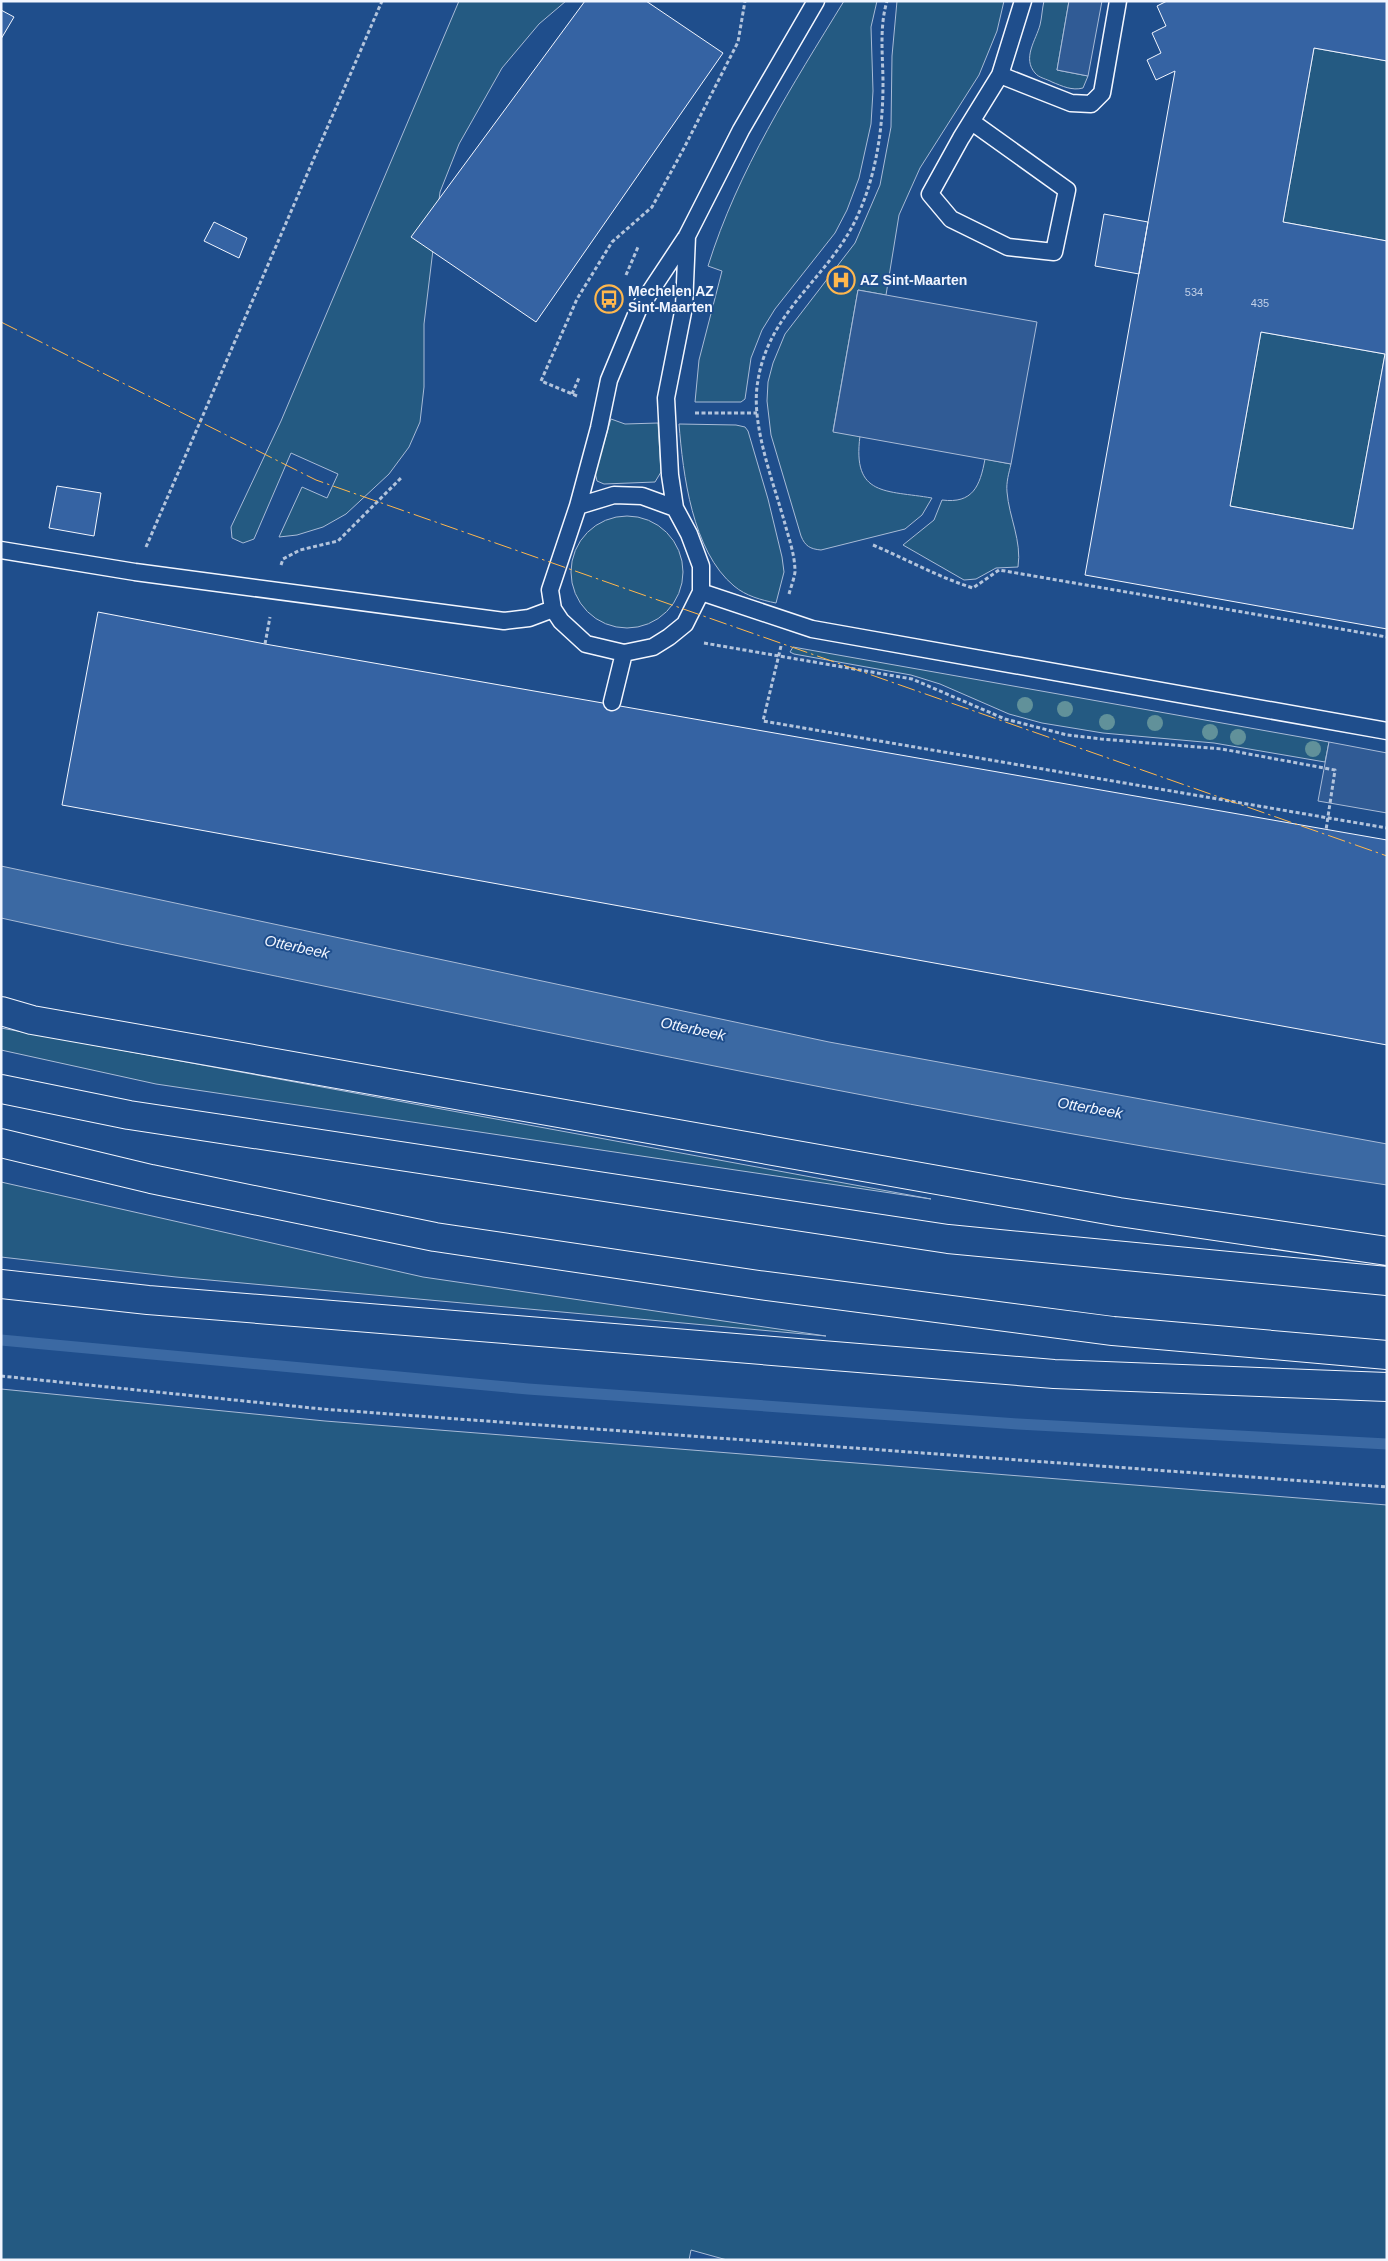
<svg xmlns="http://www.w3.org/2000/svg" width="1388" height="2261" font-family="Arial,sans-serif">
<rect width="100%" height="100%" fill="#1f4e8c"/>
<!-- green -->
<path fill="#245a82" stroke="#a8bbd7" d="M459,1H566L539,24L502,68L459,144L440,192L424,324V387L420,422L409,447L389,474L346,514L323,527L297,535L279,537L302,487L327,498L338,474L291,453L254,539L243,543L232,538L231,527L281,421Z
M844,1H877L871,27L873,91L871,124L859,178L847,210L835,233L775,309L762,330L751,358L745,399L741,402H695L699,360L722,271L708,266C738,170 792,86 844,1Z
M897,1H1004L997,31L979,75L920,168L899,215L886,295L858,290L833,431L860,436C852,497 886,490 932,498L922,515L905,529L821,550C810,549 805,546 801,536L771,435L767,401L768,382L773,363L785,334L855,243L880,185L891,127L892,56Z
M1044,1H1069L1057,70L1088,76L1083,88C1072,91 1062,86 1052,82C1047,79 1039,78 1035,73C1022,58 1036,40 1040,25C1042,17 1042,9 1044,1Z
M1314,48L1387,61V241L1283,222Z
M1261,332L1385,354L1353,529L1230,506Z
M611,419L625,424L658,423L661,472L655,482L604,484L597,481L595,472Z
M679,424L736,425L745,427L748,431L768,499L782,557L784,572L776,603C761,600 746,596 734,586C692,551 683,474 679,424Z
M985,459L1011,464C1009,473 1006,482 1007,492C1009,517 1022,541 1018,567L996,568L976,579L964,580L903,545L934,520L942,500C973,504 980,486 985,459Z
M571 572a56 56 0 1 1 112 0a56 56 0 1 1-112 0Z
M793,647L1329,742L1325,762L1214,743L1103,733L1042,723L1009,714L940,684L911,675L794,654L790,652Z
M1,1028L931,1199L156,1084L1,1050Z
M1,1182L423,1277L826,1336L176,1277L1,1257Z
M1,1389L325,1421L1387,1505V2260H727L691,2250L689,2260H1Z"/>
<!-- parking -->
<path fill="#305b95" stroke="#a8bbd7" d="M1069,1H1102L1088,76L1057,70Z
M858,290L1037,322L1011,464L833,432Z
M1329,742L1387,753V813L1318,801Z"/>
<!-- water -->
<path fill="#3b69a3" stroke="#a8bbd7" d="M1,866L829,1042L1387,1144V1185C962,1123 541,1030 120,944L1,918Z"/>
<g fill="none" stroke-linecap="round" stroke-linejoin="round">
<!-- stream -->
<path stroke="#3b69a3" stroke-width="11" d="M1,1340L528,1389L1018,1424L1387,1444"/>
</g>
<!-- building -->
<path fill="#3563a3" stroke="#f2f6ff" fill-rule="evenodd" d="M585,1H646L723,53L536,322L411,237Z
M1167,1H1387V61L1314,48L1283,222L1387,241V629L1085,575L1175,71L1156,80L1147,60L1161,53L1152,33L1166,26L1157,6ZM1261,332L1385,354L1353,529L1230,506Z
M1,10L14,17L1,39Z
M1104,214L1148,222L1139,274L1095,266Z
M214,222L247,238L239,258L204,241Z
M57,486L101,493L94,536L49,528Z
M98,612L265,644L1387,840V1045L62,805Z"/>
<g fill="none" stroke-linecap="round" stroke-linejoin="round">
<!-- lane casing -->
<g stroke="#f2f6ff" stroke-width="19">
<path id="lane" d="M1000,75L1071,103L1091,104L1102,93L1118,1
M972,122L1067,190L1054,252L1008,247L951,219L930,194L961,138L1000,75L1023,1
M687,236L684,307L666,398L670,475L675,508L689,534L701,566V592L685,624L669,637L653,647L624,653L586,644L561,621L553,609L550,590L578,506L599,428L609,380L638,310L687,236L741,130L816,1
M578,506L614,495L642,496L675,508
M1,550L135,572L504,621L529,618L553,609
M701,592L812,629L1387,731
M612,702L624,653"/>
</g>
<!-- highway casing -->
<g stroke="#f2f6ff" stroke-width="30">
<path id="highway" d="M1,1011L32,1020L1119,1212L1387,1251
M1,1089L129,1115L948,1239L1387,1281
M1,1143L151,1179L435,1237L759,1285L1113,1331L1387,1355
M1,1284L148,1300L1054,1374L1387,1387"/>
</g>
<!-- path -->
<path stroke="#b3c4dc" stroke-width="3" stroke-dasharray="4 2.5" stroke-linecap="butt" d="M626,275L638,247
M572,394L579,378
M577,396L541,381L577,299L612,242L652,207L684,148L738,42L745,1
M695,413H757
M873,545C906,559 938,577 973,588L999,570L1387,637
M146,547L382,1
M281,565L283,559L300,550L338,541L402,477
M789,594C791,587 794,579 795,572C795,555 789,539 785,524C774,484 752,428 757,387C766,311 828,280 857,217C876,176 883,129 883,84C883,56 879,28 887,1
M704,643L912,679L1005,719L1067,735L1101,739L1222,749L1335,770L1326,830
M265,644L270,617
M781,646L763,721L1387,828
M1,1376L322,1409L1387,1487"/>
<!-- lane -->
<use href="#lane" stroke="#1f4e8c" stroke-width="16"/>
<!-- highway -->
<use href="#highway" stroke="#1f4e8c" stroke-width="28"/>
<!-- power -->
<path stroke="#ffb74d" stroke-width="1" stroke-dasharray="18 4 2.5 4" stroke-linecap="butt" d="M1,322L316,480L1387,856"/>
</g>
<!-- trees -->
<g fill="#61919a">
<circle cx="1025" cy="705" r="8"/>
<circle cx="1065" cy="709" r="8"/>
<circle cx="1107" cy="722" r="8"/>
<circle cx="1155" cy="723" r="8"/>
<circle cx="1210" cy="732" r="8"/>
<circle cx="1238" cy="737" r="8"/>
<circle cx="1313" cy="749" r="8"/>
</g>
<!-- icons -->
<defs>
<g id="hospital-ring" transform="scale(1.4375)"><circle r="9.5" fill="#1f4e8c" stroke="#ffb74d" stroke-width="1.5"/><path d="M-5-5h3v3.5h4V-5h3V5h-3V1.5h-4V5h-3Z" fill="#ffb74d"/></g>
<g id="bus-ring" transform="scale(1.4375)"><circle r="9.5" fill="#1f4e8c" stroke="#ffb74d" stroke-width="1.5"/><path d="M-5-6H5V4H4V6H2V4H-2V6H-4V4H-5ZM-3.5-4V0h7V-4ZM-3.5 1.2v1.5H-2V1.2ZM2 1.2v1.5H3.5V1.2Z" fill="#ffb74d"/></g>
</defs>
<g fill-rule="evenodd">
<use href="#hospital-ring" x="841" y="280"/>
<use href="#bus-ring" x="609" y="299"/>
</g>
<g text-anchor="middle" stroke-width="4" stroke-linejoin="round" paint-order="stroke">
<!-- number labels -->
<g font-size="11" fill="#c3d1e8">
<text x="1194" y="296">534</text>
<text x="1260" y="307">435</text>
</g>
<!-- poi labels -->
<g font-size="14" font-weight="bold" fill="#f2f6ff" stroke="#1f4e8c" text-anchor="start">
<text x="860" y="285">AZ Sint-Maarten</text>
<text x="628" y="296">Mechelen AZ<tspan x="628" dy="16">Sint-Maarten</tspan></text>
</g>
<!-- water labels -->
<g font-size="15" font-style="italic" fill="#f2f6ff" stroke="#1f4e8c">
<text transform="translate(297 947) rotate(12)" y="5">Otterbeek</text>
<text transform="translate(693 1029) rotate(12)" y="5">Otterbeek</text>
<text transform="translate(1090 1108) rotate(10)" y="5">Otterbeek</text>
</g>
</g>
<!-- border -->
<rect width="1388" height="2261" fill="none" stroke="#f2f6ff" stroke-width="5"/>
</svg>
